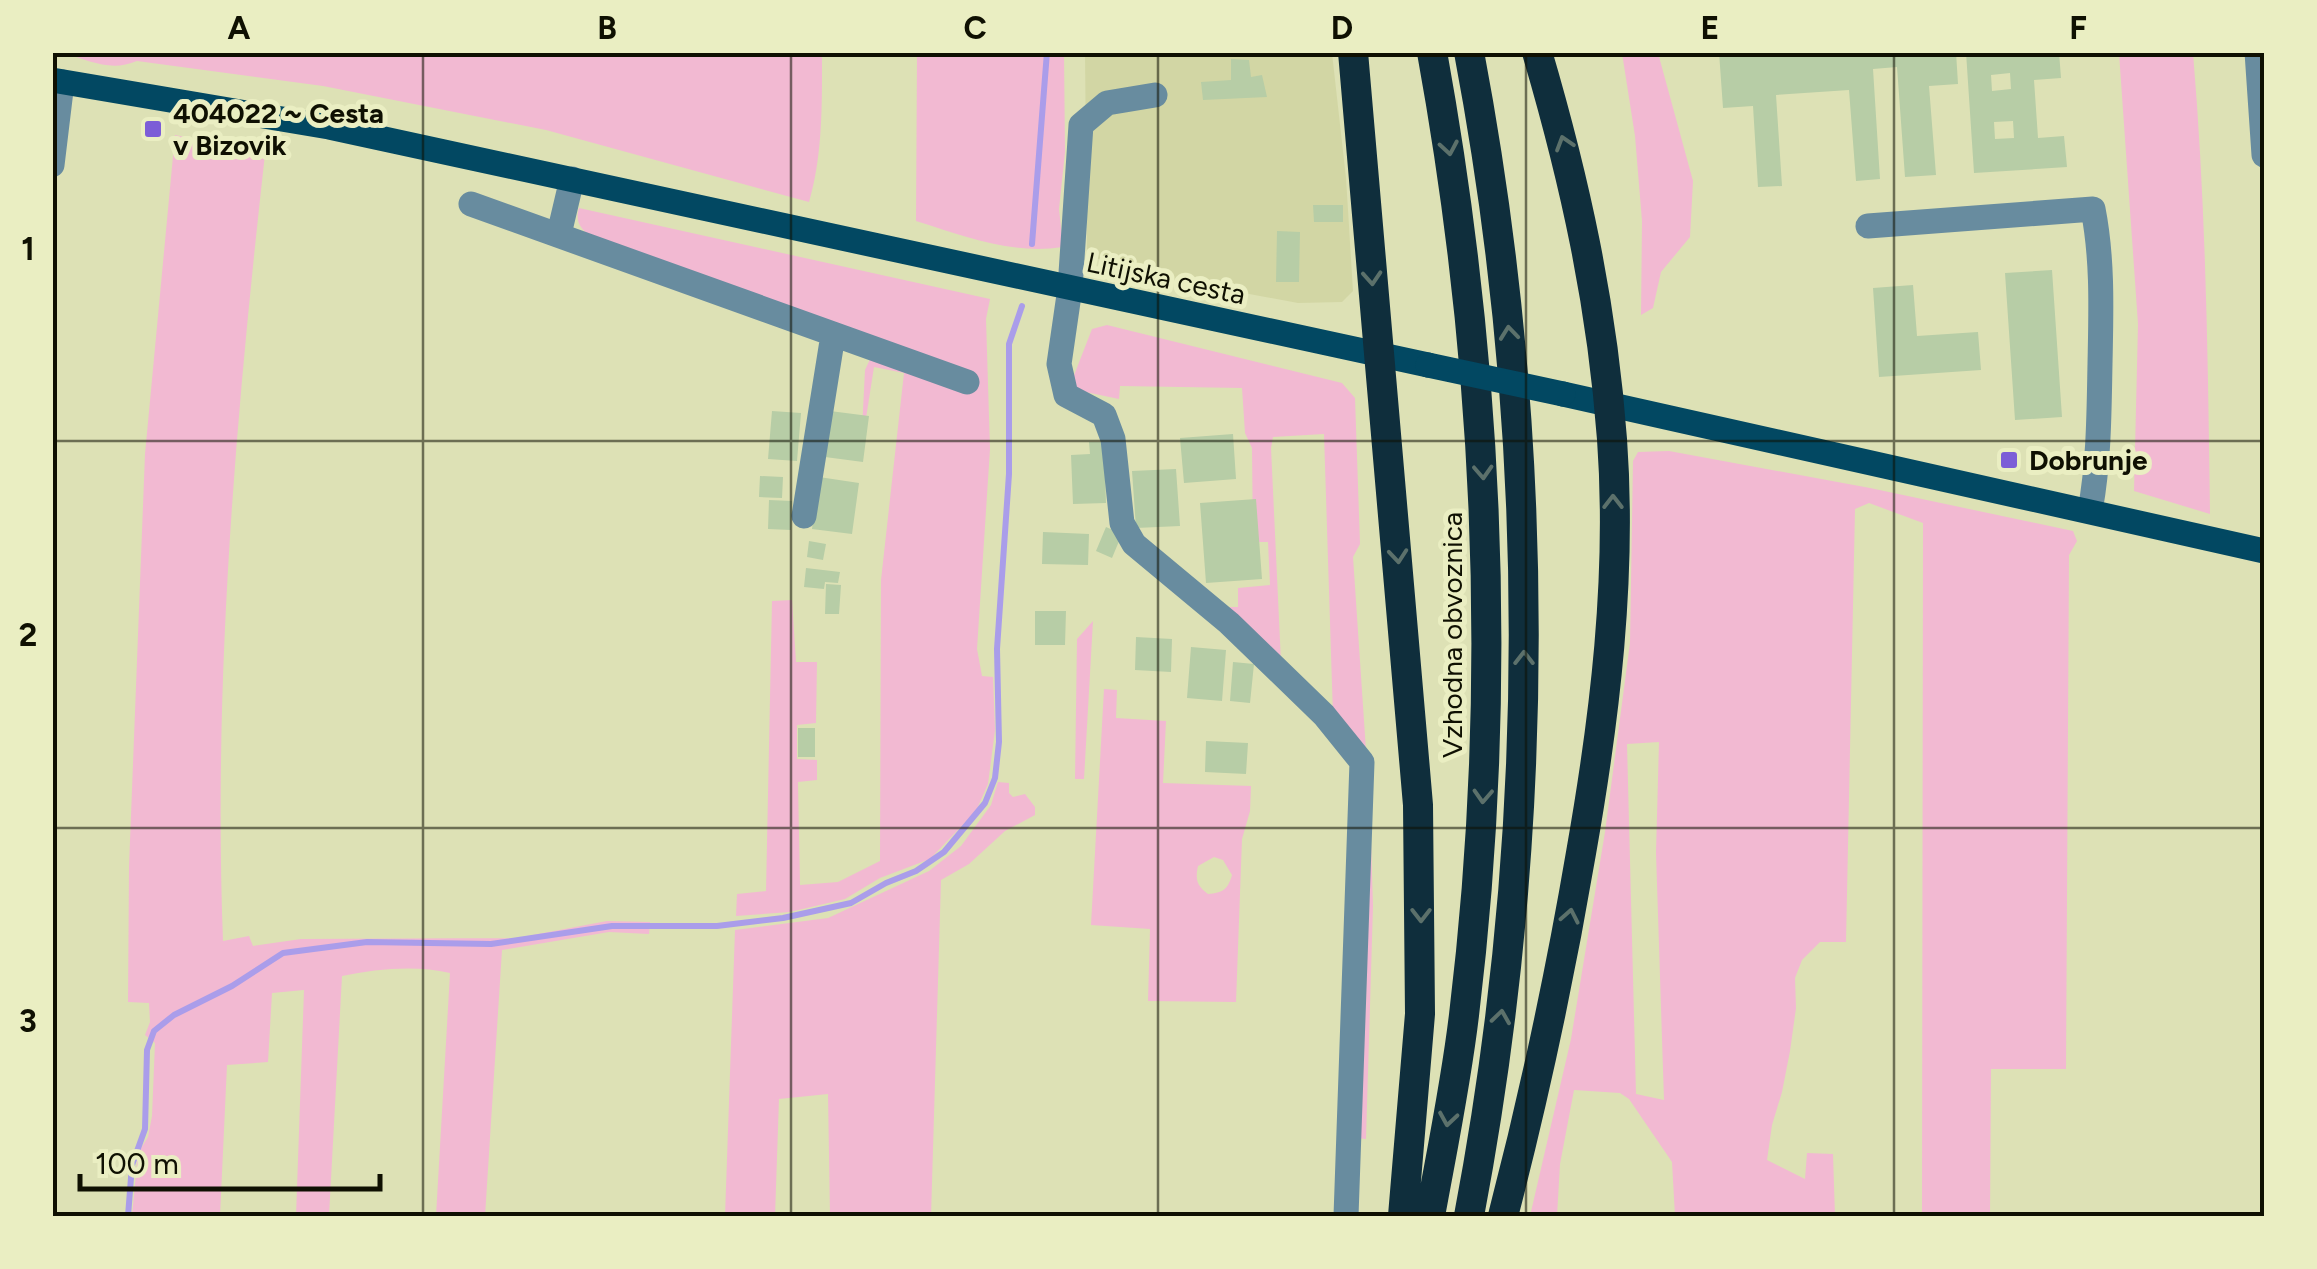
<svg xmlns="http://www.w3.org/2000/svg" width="2317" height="1269" font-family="Figtree,sans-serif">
<rect width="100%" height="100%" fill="#dde1b5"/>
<!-- built -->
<path fill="#d2d6a4" d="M1085,53H1332L1346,178L1353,291L1342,302L1298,303L1110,268L1087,250Z"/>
<!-- green -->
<path fill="#f2b9d2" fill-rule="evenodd" d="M64,53H822C822,101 823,155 809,202L546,130L323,86L137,61C111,72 90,61 64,53Z
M917,53H1064L1065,152L1059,209L1063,247C1010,255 965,236 916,221Z
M1622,53H1658L1693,181L1690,237L1661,272L1653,308L1641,315L1642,221L1635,136Z
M2119,53H2193C2206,207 2208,360 2210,514L2134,491L2138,324Z
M175,135L265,154C236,414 213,678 223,941L249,936L253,946L301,939L517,938L607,921L650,922L649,934L609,932L502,950L485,1216H436L450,973C415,965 377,969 342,976L329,1216H296L304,990L272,993L268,1062L227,1065L220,1216H132L138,1153L148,1137L152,1116L155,1043L145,1035L150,1022L149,1003L128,1002L129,867L145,454Z
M579,208L990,299L986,319L990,449L977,649L982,676L993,677L995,730L988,784L976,811L930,859L880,878L845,899L790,912L736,916L737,894L766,891L772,601L792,600L796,662H817L816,723L797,725V759L817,760V780L798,782L800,885L838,882L880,861L881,580L904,373L874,367L861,450L865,370L872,355L590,236C580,228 575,221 579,208Z
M1107,325L1342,383L1355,398L1360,544L1353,557L1370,810L1373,906L1366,1139L1356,1138V758L1333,716L1324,434L1273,437L1271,448L1281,662L1228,611L1230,607H1238V588L1270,585L1268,542H1253L1252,448L1245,433L1242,388L1120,386L1119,399L1076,390L1071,383L1092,329Z
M1669,451L1870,488L2073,531L2077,541L2069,555L2066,1069H1991L1990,1216H1922L1923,523L1869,503L1855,509L1846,942H1820L1802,960L1795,978L1796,1008L1790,1051L1782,1092L1772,1125L1767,1160L1805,1179L1807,1153L1833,1154L1835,1216H1675L1672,1162L1629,1099L1620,1093L1574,1090L1560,1164L1557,1216H1530L1571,1039L1605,832L1630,643L1633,461L1638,452ZM1659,742L1656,853L1664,1100L1636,1094L1627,744Z
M1093,621L1084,779H1075L1077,639Z
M1104,689L1117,690L1116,718L1166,721L1163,783L1251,786L1250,811L1242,839L1236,1002L1148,1001L1150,929L1091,925ZM1214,857L1223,860L1232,875C1228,889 1223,893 1208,894C1197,886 1195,880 1198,866Z
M998,782L1009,783V793L1013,797L1025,794L1035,807V815L1005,831L969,864L941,880L931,1216H830L828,1094L779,1099L775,1216H725L735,930L828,918L929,871L961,846L991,805Z"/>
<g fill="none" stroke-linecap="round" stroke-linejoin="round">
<!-- stream -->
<path stroke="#aa9dea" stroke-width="6" d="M1032,244L1047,52
M128,1216L132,1165L145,1129L147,1050L154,1031L174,1015L232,986L283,953L367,942L491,944L612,926H717L783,918L851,903L886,883L916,871L944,852L985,803L995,778L999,742L997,649L1009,474V344L1022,306"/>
</g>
<!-- building -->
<path fill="#b7cda6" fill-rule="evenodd" d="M1719,52H1956L1958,84L1929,86L1936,175L1905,177L1897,67L1873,69L1880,179L1856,181L1849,90L1776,95L1782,186L1758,187L1753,106L1723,108Z
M1966,52H2059L2061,78L2034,80L2038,138L2064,136L2067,167L1974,173ZM2010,73L2011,89L1992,91L1991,75ZM2013,121L2014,138L1995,139L1994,122Z
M1231,59L1249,60L1251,77L1262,75L1267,97L1203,100L1201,82L1231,80Z
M1313,205H1343V222H1314Z
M1277,231L1300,232L1299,282H1276Z
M2052,270L2062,417L2015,420L2005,273Z
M1913,285L1917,336L1978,332L1981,370L1879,377L1873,288Z
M772,411L801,413L797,461L768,459Z
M830,411L869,416L863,462L825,457Z
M1233,434L1236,479L1184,483L1180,438Z
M1089,442H1104L1106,503L1073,504L1071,455L1090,454Z
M1176,469L1180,526L1136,528L1132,471Z
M760,476L783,477L782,498L759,497Z
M819,477L859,483L852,534L812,529Z
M1256,499L1262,579L1206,583L1200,503Z
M769,500L792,501L791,530L768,529Z
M1106,527L1122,534L1112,558L1096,551Z
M1043,532L1089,534L1088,565L1042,564Z
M809,541L826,544L823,560L807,557Z
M806,568L840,572L838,583L825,582L824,589L804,587Z
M826,584L841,585L839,614H825Z
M1035,611H1066L1065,645H1035Z
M1136,637L1172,639L1171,672L1135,670Z
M1191,647L1226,650L1222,701L1187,698Z
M1233,662L1254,664L1250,703L1230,701Z
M798,728H815V757H798Z
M1206,741L1248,743L1246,774L1205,772Z"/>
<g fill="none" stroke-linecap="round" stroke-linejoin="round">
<!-- minor -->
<path stroke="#688c9f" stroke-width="25" d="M2257,52L2264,155
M1155,95L1107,103L1081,125L1070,288L1059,364L1066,395L1104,415L1113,439L1122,523L1134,544L1229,623L1324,715L1362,762L1346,1216
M52,165L62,82
M471,204L967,382
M1868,226L2093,209C2103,260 2101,312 2100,364C2099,414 2099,462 2090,511
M559,234L572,179
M804,516L833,335"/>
<!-- major -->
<path stroke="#024862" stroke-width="25" d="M52,80L329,127L1428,365
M1563,394L2264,551"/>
<!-- highway -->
<path stroke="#0f2e3c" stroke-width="30" d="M1353,52L1418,805L1420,1014L1403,1216
M1430,1216C1442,1150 1456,1083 1464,1015C1503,694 1490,371 1432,52
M1469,1216C1542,832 1542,437 1469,52
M1503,1216C1534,1097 1560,976 1581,853C1605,717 1622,577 1612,439C1602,304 1575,181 1537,52"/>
<!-- major-bridge -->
<path stroke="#024862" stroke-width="25" d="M1428,365L1563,394"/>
</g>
<!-- one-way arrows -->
<defs><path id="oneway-chevron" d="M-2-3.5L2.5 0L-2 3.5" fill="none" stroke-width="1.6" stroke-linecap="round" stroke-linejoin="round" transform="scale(2.5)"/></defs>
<g stroke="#5c716b">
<use href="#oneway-chevron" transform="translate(1564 143) rotate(-107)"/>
<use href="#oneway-chevron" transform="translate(1449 148) rotate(80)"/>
<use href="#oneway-chevron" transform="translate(1372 278) rotate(86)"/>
<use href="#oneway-chevron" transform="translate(1509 333) rotate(-96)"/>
<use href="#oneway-chevron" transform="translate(1483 472) rotate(87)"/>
<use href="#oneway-chevron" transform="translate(1613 502) rotate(-90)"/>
<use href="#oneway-chevron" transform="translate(1398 556) rotate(85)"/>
<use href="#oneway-chevron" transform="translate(1524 658) rotate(-90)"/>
<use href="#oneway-chevron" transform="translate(1483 796) rotate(93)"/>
<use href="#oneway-chevron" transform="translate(1421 915) rotate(90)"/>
<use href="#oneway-chevron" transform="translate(1570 916) rotate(-79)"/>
<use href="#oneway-chevron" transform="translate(1501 1017) rotate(-82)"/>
<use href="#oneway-chevron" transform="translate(1448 1119) rotate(99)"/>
</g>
<!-- grid -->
<path fill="none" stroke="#0f1002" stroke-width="2.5" stroke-opacity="0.55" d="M423,52V1216M791,52V1216M1158,52V1216M1526,52V1216M1894,52V1216M52,441H2264M52,828H2264"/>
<!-- markers -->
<g fill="#7c5dd7" stroke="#eaeec2" stroke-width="4">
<rect x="143" y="119" width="20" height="20" rx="5"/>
<rect x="1999" y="450" width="20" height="20" rx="5"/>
</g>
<g text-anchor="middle" stroke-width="10" stroke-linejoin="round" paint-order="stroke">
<!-- poi labels -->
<g font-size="28" font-weight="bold" fill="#0f1002" stroke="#eaeec2" text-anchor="start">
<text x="173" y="123">404022 ~ Cesta<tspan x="173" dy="32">v Bizovik</tspan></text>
<text x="2029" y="470">Dobrunje</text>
</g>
<!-- street labels -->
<g font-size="28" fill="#0f1002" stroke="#eaeec2">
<text transform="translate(1166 278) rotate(12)" y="10">Litijska cesta</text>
<text transform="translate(1452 635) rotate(-90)" y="10">Vzhodna obvoznica</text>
</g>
</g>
<!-- border -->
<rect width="2317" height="1269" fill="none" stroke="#eaeec2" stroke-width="110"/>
<!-- scale -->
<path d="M80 1174v15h300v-15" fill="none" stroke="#0f1002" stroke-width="5"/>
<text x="95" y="1174" font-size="30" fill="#0f1002" stroke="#eaeec2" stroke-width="8" paint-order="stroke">100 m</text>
<rect x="55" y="55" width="2207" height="1159" fill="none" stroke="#0f1002" stroke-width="4"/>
<g font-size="32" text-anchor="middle" font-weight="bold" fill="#0f1002">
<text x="239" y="39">A</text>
<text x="607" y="39">B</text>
<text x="975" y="39">C</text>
<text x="1342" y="39">D</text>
<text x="1710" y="39">E</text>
<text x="2078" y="39">F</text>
<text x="28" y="260">1</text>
<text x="28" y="646">2</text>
<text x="28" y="1032">3</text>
</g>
</svg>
